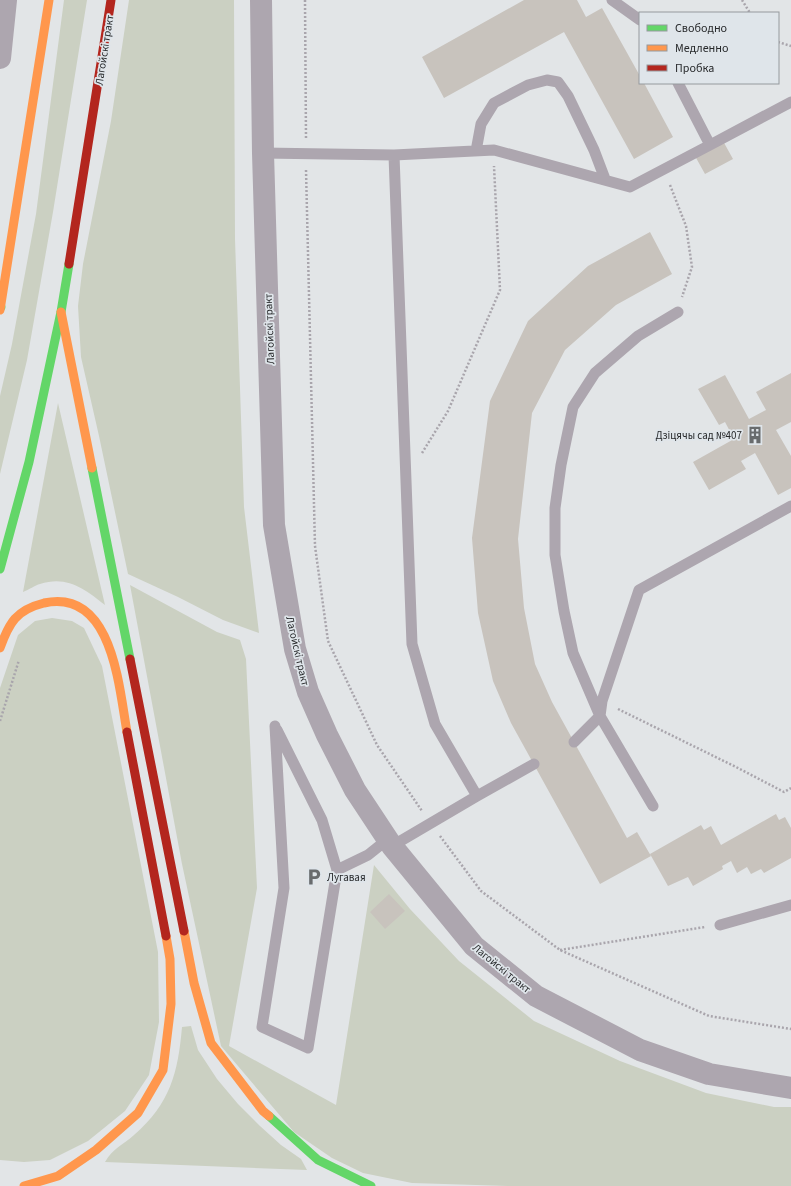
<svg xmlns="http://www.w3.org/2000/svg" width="791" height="1186" font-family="'Source Sans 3',sans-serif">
<rect width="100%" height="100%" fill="#e2e5e7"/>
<!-- green -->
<path fill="#cbd0c2" d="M64,0H87L53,212L27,360L0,474V396L12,344L36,214Z
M129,0H234L235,239L244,507L259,633L223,620L178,597L128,574L99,436L81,357L78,306L83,264L111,121Z
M58,403L105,605C85,589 67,575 40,584C35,585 29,590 23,592Z
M130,585L217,632L240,640L246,659L257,888L229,1046L336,1105L374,865L410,909L459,961L534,1021L620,1061L706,1093L774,1107H791V1186H508L412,1183L363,1173L332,1158L294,1132L221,1046L182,864Z
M52,618L72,621L84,628L102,666L158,952L159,1022L149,1075L125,1111L88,1141L50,1160L24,1162L0,1160V688L18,635L35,621Z
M191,1026L198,1050L217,1079L238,1104L260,1126L281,1145L301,1159L307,1170L105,1162C113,1148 123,1145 134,1135C170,1104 178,1073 182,1027Z"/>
<!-- building -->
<path fill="#c8c3bd" d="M524,0H577L586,17L602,8L640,76V83H644L673,137L634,159L564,32L444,98L422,57Z
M723,141L733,159L705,174L695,156Z
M650,232L672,274L616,305L565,350L532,413L518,539L524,608L535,664L552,702L627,838L637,832L651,856L600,884L511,723L493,681L478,613L472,538L490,401L528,321L588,266Z
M791,373V422L776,430L791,456V488L778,495L755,453L741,461L746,469L709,490L693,462L734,439L725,422L719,425L698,389L725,375L749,419L766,410L756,392Z
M776,814L779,820L785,817L791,828V858L764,873L761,869L751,874L747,867L737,873L731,861L722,866L723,869L693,886L688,877L668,886L650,854L701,825L704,830L711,826L721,845Z
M389,894L405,911L385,929L370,912Z"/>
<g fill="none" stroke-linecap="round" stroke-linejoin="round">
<!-- path -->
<path stroke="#a9a5ac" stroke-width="2.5" stroke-dasharray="2 2" stroke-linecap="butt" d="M305,0L306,139
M742,0L750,13
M778,42L791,46
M306,170L315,546L328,641L377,745L422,811
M670,185L686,226L692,267L682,297
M422,453L448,411L500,290L494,166
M618,709L736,767L784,792L791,788
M0,721L19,660
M440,836L481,891L560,950L709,1016L791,1029
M560,950L705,927"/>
<!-- lane -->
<path stroke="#ada6af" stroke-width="11" d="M612,0L640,20
M710,145L791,102
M476,151L481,124L494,103L528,85L547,80L558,82L568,96L594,150L605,179
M263,153L394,155L494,150L630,187L710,145L678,83
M394,155L412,644L435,724L477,796
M678,312L638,336L595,373L573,407L561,465L555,508V555L564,611L573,653L600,716L602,701L639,590L791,506
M275,726L284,888L262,1027L308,1048L337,870L368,855L388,839
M277,730L322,820L337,870
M574,742L600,716L653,806
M392,846L477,796L534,764
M720,925L791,905"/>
<!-- street -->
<path stroke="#ada6af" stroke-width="22" d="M261,0L263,153L274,525L295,649L308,692L327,735L355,790L392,846L474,946L536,996L640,1050L709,1074L791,1088
M0,58L6,0"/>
<!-- fast -->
<path stroke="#63d668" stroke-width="9" d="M0,308L1,307
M92,468L130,659
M0,569L29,462L61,312L69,264
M269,1116L318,1160L371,1186"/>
<!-- slow -->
<path stroke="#ff974d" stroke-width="9" d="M0,310L49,0
M61,312L92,468
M0,648C9,623 16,610 44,603C113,588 119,688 127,732
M184,931L194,983L211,1043L263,1111L269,1116
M24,1186L58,1176L96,1150L138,1113L163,1070L171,1004L170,959L166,936"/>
<!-- jam -->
<path stroke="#b3261e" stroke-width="9" d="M69,264L111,0
M130,659L184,931
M127,732L166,936"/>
</g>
<!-- icons -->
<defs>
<g id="building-bare" transform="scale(1.38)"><path d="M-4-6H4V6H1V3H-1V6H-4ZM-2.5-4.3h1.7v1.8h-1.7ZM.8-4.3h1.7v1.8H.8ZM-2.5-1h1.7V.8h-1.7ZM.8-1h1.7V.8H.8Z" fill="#686b6d" stroke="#dfe5ea" stroke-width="2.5" paint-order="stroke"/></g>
<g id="parking-bare" transform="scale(1.38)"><path d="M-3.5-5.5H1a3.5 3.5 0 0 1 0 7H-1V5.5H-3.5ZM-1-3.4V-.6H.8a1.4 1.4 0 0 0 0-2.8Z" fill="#686b6d" stroke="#dfe5ea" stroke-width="2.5" paint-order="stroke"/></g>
</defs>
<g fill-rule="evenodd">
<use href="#building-bare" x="755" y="435"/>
<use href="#parking-bare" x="314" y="877"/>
</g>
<g text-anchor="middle" stroke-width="3.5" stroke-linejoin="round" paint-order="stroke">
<!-- street labels -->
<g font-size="11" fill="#27292b" stroke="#dfe5ea">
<text transform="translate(104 50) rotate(-81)" y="4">Лагойскі тракт</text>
<text transform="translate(269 329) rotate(-92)" y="4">Лагойскі тракт</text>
<text transform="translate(298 651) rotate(77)" y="4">Лагойскі тракт</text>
<text transform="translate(502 968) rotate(39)" y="4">Лагойскі тракт</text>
</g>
<!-- poi labels -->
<g font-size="11" fill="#27292b" stroke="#dfe5ea" text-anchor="end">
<text x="742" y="439">Дзіцячы сад №407</text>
<text x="327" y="881" text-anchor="start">Лугавая</text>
</g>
</g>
<!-- legend -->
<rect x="639" y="12" width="140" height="72" fill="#dfe5ea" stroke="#959a9e"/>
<rect x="647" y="25" width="20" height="6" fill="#63d668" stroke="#959a9e"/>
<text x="675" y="32" font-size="12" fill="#27292b">Свободно</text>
<rect x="647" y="45" width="20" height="6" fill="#ff974d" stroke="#959a9e"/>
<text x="675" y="52" font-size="12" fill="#27292b">Медленно</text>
<rect x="647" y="65" width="20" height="6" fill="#b3261e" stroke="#959a9e"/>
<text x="675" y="72" font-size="12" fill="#27292b">Пробка</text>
</svg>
